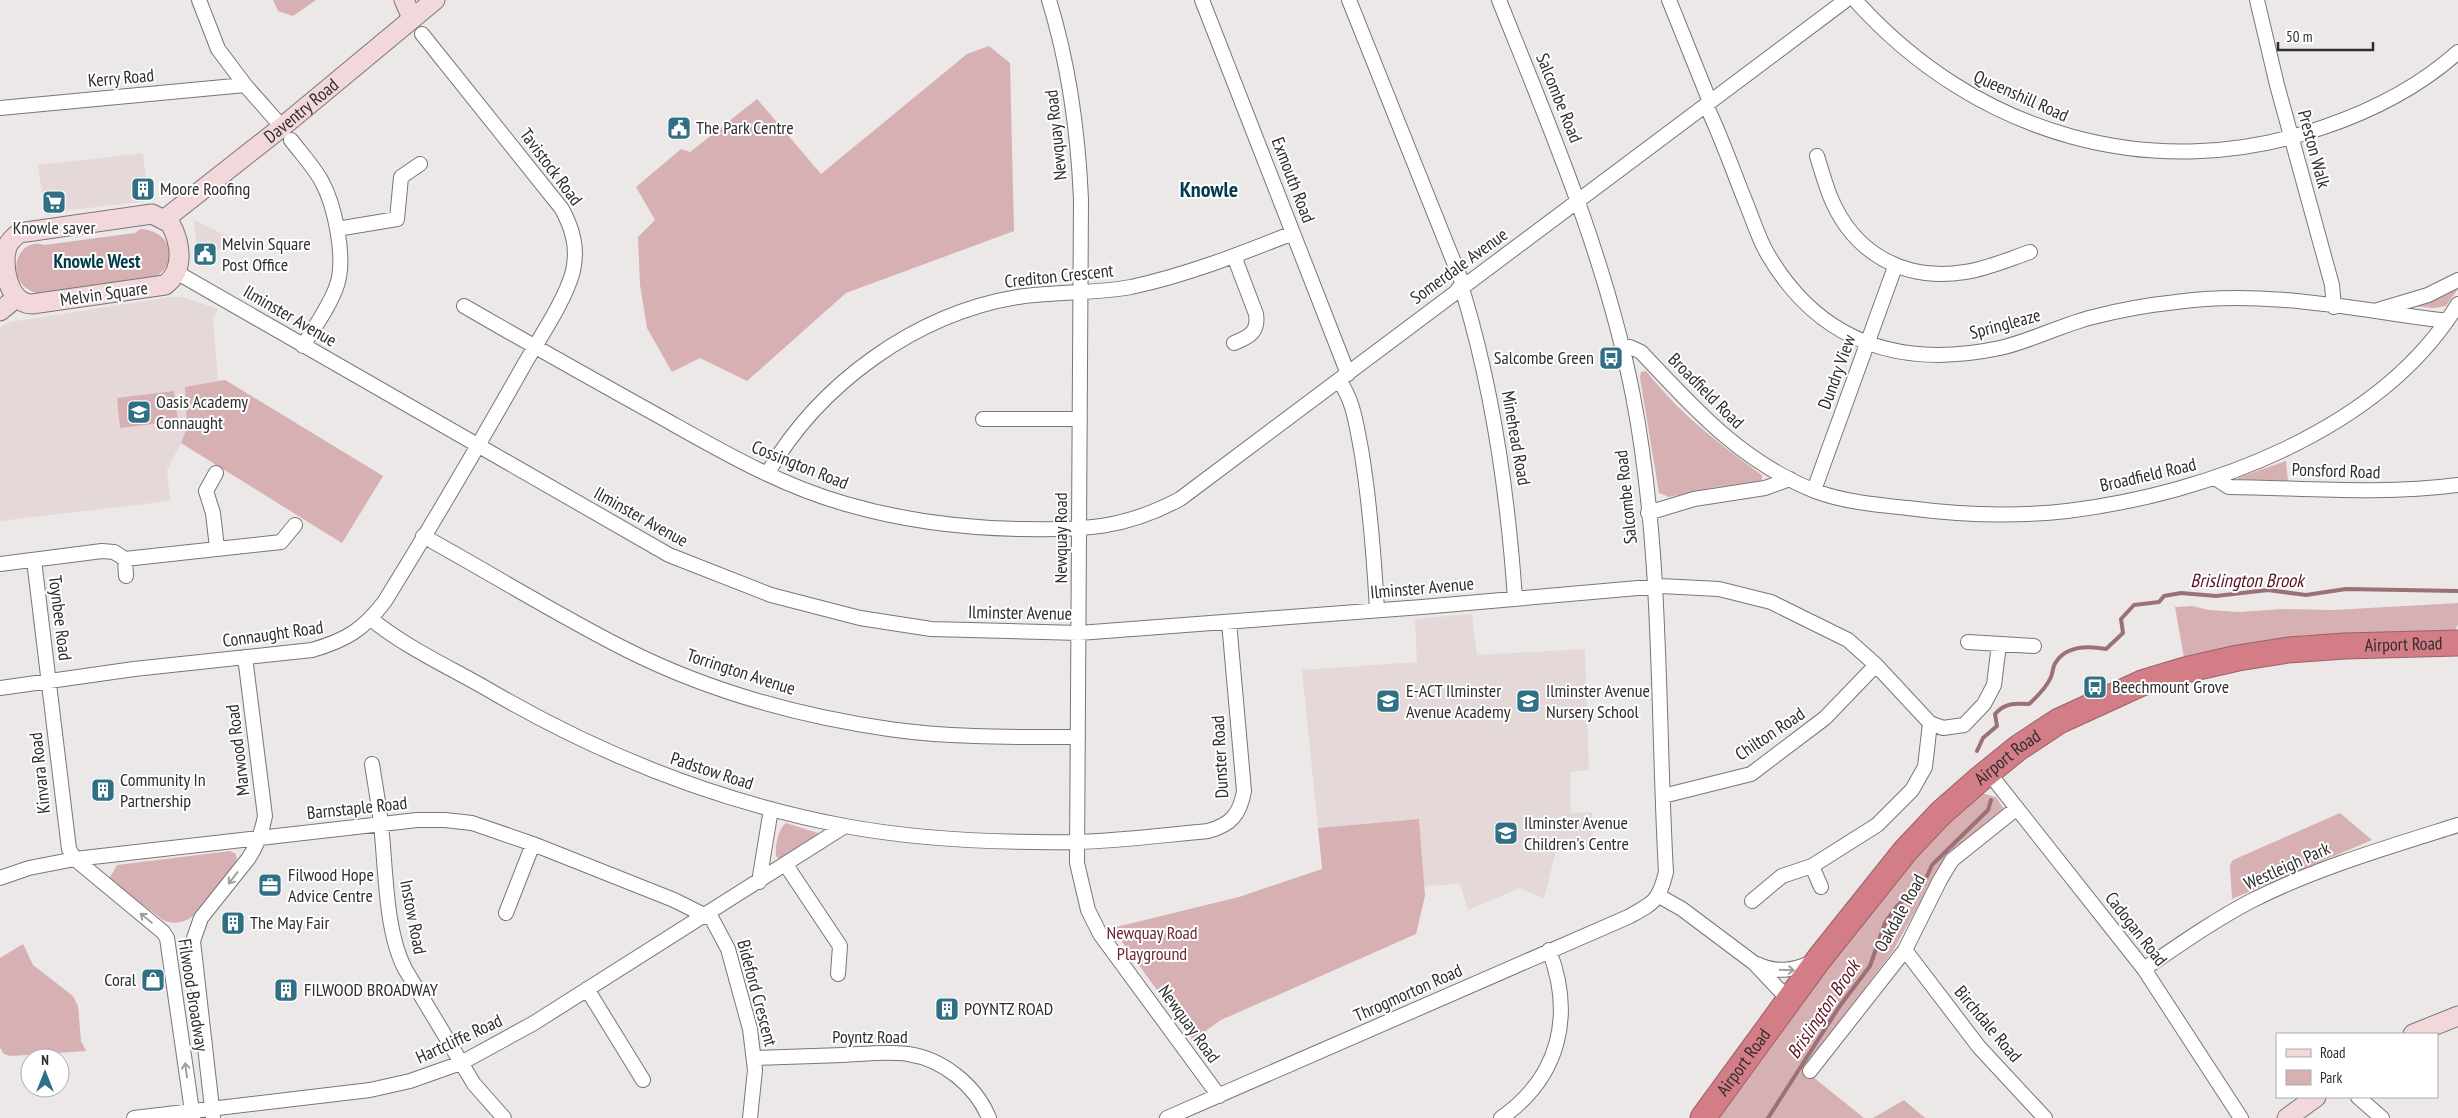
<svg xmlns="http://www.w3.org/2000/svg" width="2458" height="1118" font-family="'PT Sans Narrow',sans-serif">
<rect width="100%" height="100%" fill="#ede8e8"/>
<!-- built -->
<path fill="#e4d8d8" d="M143,153L146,180L155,200L64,211V213L45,215L38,165Z
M194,220L229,237V240L199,268Z
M171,297H182L218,309L213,319L218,381L225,380L383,476L342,543L181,443L167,470L170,501L0,521V327L10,322Z
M1472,614L1477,655L1585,649L1589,770L1570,772L1571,813L1592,812L1593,847L1556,851L1544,899L1520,888L1468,910L1460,884L1424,886L1419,819L1318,828L1302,670L1417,662L1415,619Z"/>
<!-- green -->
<path fill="#d7b0b3" d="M273,0H316L293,16L278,11Z
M989,46L1010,63L1014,231L846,293L747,381L700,358L672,372L647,328L640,285L638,237L655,220L636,187L681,149L690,152L757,99L821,174L967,54Z
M140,229C171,230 181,262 154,278L39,294C1,285 16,235 44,245L135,233Z
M2458,286V289L2446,306L2434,308L2408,306Z
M1646,371C1683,417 1716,441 1762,475V479L1760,482L1716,487L1669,497L1659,493L1640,378L1641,372Z
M225,380L383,476L342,543L181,443L187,428L185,387Z
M174,391L178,421L120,428L117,398Z
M2286,461L2288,481L2237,479L2240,477Z
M2458,603V624L2455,631L2305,635L2266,640L2184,658L2175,607L2192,606L2209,610L2238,612L2283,609L2333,610Z
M1981,793L1996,797L2003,808L2002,813L1941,865L1893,951L1803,1069L1864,1118H1718L1872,902L1913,856Z
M2340,813L2372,840L2232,899L2230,865L2233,860Z
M1419,819L1425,896L1416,934L1221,1020L1193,1040L1112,928L1239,897L1322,869L1318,828Z
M786,823L821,834L779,859L776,856C775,846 778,829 786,823Z
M230,851L236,854L237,862L193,916C184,923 174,925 163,920L109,879L117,865Z
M23,944L33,965L73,996L78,1006L81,1041L86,1051L10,1056L4,1054L0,1048V958Z
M1904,1100L1925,1118H1873Z"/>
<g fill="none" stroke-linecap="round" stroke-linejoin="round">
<!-- stream -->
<path stroke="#9b7175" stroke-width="4" d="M1977,751L1983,738L1997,726L1995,714C2005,703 2014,703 2029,704C2038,696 2046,688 2051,677C2053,672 2053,665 2056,662C2067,645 2089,646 2106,649L2123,633L2121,619L2134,605L2159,602L2164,596L2181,593L2216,596L2268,590L2306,595L2346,589L2458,591
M1768,1118L1839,1007L1870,966L1885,923L1897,906L1924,883L1932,865L1988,810L1991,800"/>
<!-- street casing -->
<g stroke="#7a7676" stroke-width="16">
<path id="street" d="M199,0L218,49L245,85L282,127
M1049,0C1069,65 1078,131 1081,199L1077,863L1088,910L1100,934L1219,1096
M1202,0L1348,374
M1349,0L1463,285
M1669,0L1710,102
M1855,0C1975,134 2153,187 2324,127C2374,110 2419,87 2458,52
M2257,0L2277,85L2332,285L2334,307
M1706,105C1722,138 1734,174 1748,208C1754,223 1759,239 1767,253C1819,343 1901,369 2000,348C2031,341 2061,325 2093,317C2120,310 2148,305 2176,302C2266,289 2358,310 2447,321
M0,108L245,85
M291,140C301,153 313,166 321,180C335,205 346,258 337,285C330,306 315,326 303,346
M1817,156C1821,169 1825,183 1830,196C1853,253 1904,282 1965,272C1987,269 2009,259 2030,252
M337,229L397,219L401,177L420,164
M1234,256L1256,314C1259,332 1249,337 1234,343
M176,272L669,555L771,595L860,618L931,629L1079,633L1422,607L1661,586L1719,589L1771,602L1848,640L1876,665L1930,723L1943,728L1964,725L1984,704L1994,685L1999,644
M1458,289L1464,295C1494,395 1508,495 1515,599
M464,306C528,343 592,379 657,415C718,449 778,485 846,504C904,521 962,528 1022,529C1084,530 1124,529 1180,499L1846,0
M2378,310L2428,295L2458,280
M1623,349L1630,347L1641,352C1695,409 1740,461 1815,491C1844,502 1878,505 1908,508C1961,515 2014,517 2067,511C2208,494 2381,430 2458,304
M1339,380C1354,402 1356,424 1361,449C1370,503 1374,556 1377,610
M983,419H1080
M216,473L206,491L213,513L217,548
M767,474C819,384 915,314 1018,297C1056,291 1094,294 1131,287C1187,275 1240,254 1293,233
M2215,478L2229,487C2306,488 2381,495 2458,485
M1814,490L1895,267
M1648,513L1694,499L1765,488L1790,479
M423,536C490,573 556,614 625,649C706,690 799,716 889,729C951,738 1015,737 1078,737
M125,559L126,576
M34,560L69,849L75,859L163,932L167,938L193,1118
M0,564L102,551L114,552L125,559L281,542L295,525
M371,619C405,647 451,668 489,690C600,755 718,802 845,826C920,840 999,843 1075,842C1119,841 1164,835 1208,831C1231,825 1240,814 1244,791L1229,622
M1968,642L2034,646
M0,688L134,669L312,650C347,640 364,629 385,601C433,523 479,445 524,365C539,339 566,299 573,271C578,248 573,230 562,209L422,34
M372,764C375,784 379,805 381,825C386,868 385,931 405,969L474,1084L504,1118
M1989,773L2144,969L2241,1118
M1663,796L1751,774L1825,718L1876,665
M786,865L840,946L838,974
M1812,866L1821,887
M0,878L29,868L75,859L417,820H445L472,823L533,844L674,900L712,919L728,949L750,1029L755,1070L750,1118
M759,882L771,809
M1659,896L1682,909L1754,963L1789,1000
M1752,901L1782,876L1812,866L1877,825L1912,790L1925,767L1930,723
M506,913L533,844
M1905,950L1979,1047L2045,1118
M1757,964C1776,973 1793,971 1812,962
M2144,969C2179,945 2213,921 2251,901C2316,868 2388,847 2458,825
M587,989L643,1080
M755,1058C784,1057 814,1056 843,1055C864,1054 887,1051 908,1054C943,1059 976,1086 989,1118
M1810,1071L1905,950L1940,880L1952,860L2017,808
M2358,1097L2382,1118
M213,1117L193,941L201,918L248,859C257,846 262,832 265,816L245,657
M134,1118L370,1090L410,1081L461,1063L534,1023L845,826
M1167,1118L1628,917C1654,903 1659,901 1666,872C1657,714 1663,551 1633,396C1606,258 1551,130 1499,0
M1501,1118C1560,1077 1574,1015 1549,950"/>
</g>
<!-- secondary casing -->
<g stroke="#7a7676" stroke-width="21">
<g id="secondary">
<path d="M404,0L412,18"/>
<path d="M152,214L170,223C181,243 185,270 165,285L32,304C8,304 0,263 8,245C10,240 15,237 19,233Z"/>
<path id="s1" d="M165,219L282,127L435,0"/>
<path d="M0,311L16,298"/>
<path d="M2413,1034L2458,1016"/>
<path d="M2287,1118L2316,1097"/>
</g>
</g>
<!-- highway casing -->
<g stroke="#9a6168" stroke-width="27">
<g id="highway">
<path id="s2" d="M1703,1118L1819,959L1906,850L1941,813L1981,778L2018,748L2059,721L2142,683L2185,670L2238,658L2288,650L2345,646L2458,643"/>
</g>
</g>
<!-- street -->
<use href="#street" stroke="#fff" stroke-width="14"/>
<!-- secondary -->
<use href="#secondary" stroke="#f2d8db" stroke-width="19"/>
<!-- highway -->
<use href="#highway" stroke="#d37d87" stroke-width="25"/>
</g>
<!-- one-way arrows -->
<defs><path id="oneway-shaft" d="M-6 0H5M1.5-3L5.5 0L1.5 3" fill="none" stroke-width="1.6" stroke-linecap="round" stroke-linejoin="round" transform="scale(1.25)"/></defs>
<g stroke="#a1a0a0">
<use href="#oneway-shaft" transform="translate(233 878) rotate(128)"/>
<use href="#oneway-shaft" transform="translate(146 918) rotate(-141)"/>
<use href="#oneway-shaft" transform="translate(1787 970) rotate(2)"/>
<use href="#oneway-shaft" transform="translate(186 1070) rotate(-98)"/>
</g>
<!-- icons -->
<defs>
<g id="civic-square" transform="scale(1.25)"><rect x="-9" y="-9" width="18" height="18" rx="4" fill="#307084" stroke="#fff"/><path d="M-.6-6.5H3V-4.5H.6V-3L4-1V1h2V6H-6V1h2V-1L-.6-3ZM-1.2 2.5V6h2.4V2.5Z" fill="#fff"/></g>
<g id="building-square" transform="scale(1.25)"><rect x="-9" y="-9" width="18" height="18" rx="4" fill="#307084" stroke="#fff"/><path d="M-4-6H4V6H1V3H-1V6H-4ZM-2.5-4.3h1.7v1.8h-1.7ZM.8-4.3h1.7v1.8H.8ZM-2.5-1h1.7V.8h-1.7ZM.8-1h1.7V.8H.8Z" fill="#fff"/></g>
<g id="supermarket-square" transform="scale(1.25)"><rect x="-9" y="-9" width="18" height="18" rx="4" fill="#307084" stroke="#fff"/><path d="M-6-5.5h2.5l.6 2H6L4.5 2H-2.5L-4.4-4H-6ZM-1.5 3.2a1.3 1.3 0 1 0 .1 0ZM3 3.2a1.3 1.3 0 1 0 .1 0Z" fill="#fff"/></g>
<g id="bus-square" transform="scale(1.25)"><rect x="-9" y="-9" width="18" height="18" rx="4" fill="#307084" stroke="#fff"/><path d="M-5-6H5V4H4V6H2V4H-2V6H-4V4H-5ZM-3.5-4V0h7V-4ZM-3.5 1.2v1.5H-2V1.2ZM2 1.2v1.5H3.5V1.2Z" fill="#fff"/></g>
<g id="school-square" transform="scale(1.25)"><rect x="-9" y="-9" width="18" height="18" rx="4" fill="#307084" stroke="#fff"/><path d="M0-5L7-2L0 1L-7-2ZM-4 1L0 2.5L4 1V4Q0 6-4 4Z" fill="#fff"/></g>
<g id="office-square" transform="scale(1.25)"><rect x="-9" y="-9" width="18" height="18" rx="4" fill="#307084" stroke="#fff"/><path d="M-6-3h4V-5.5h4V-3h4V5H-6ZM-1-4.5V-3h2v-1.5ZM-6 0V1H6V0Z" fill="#fff"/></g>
<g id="shop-square" transform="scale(1.25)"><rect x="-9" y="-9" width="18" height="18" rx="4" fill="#307084" stroke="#fff"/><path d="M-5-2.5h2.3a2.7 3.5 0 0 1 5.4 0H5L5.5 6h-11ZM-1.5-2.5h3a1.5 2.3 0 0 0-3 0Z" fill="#fff"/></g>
</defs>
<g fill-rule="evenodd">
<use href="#civic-square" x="679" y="128"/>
<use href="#building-square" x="143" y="189"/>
<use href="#supermarket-square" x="54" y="202"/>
<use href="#civic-square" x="205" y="254"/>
<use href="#bus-square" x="1611" y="358"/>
<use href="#school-square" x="139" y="412"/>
<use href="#bus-square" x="2095" y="687"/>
<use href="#school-square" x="1388" y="701"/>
<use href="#school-square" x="1528" y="701"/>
<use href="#building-square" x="103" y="790"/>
<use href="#school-square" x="1506" y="833"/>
<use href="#office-square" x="270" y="885"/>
<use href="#building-square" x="233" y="923"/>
<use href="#shop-square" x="153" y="980"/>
<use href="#building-square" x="286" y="990"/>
<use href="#building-square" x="947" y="1009"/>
</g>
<g text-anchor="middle" stroke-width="4" stroke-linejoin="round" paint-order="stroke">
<!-- street labels -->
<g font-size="18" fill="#2f2d2d" stroke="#fff">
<text transform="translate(121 78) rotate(-5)" y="6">Kerry Road</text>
<text transform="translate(2021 96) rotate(24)" y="6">Queenshill Road</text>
<text transform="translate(1559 98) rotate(68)" y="6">Salcombe Road</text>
<text dy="6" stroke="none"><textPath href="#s1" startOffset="174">Daventry Road</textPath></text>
<text transform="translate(1056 135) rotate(-96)" y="6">Newquay Road</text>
<text transform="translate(2314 149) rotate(75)" y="6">Preston Walk</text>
<text transform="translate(551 167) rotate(53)" y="6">Tavistock Road</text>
<text transform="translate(1293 180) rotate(69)" y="6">Exmouth Road</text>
<text transform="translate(1459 266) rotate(-36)" y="6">Somerdale Avenue</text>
<text transform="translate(1059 276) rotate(-6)" y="6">Crediton Crescent</text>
<text transform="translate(104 294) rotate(-8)" y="6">Melvin Square</text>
<text transform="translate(290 316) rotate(30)" y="6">Ilminster Avenue</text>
<text transform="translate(2005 324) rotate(-15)" y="6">Springleaze</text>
<text transform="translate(1837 372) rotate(-70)" y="6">Dundry View</text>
<text transform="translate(1706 391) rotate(45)" y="6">Broadfield Road</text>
<text transform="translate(1516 438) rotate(80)" y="6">Minehead Road</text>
<text transform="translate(800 465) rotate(22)" y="6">Cossington Road</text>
<text transform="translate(2336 471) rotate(2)" y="6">Ponsford Road</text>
<text transform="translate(2148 475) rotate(-13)" y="6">Broadfield Road</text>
<text transform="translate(1626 497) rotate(-96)" y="6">Salcombe Road</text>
<text transform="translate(641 517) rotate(29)" y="6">Ilminster Avenue</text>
<text transform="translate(1061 538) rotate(-90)" y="6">Newquay Road</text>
<text transform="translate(1422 588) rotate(-5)" y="6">Ilminster Avenue</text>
<text transform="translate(1020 613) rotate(1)" y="6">Ilminster Avenue</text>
<text transform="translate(60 618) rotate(83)" y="6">Toynbee Road</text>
<text transform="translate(273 634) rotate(-8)" y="6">Connaught Road</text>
<text dy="6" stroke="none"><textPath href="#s2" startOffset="894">Airport Road</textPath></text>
<text transform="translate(741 672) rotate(18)" y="6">Torrington Avenue</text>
<text transform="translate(1770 734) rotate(-34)" y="6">Chilton Road</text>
<text transform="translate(238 750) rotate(-97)" y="6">Marwood Road</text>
<text transform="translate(1220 757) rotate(-93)" y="6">Dunster Road</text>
<text dy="6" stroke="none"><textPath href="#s2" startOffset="474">Airport Road</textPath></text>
<text transform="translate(712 771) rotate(18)" y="6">Padstow Road</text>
<text transform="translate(40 773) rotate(-96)" y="6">Kinvara Road</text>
<text transform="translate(357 808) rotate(-6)" y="6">Barnstaple Road</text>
<text transform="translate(2287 866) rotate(-24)" y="6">Westleigh Park</text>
<text transform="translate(1900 913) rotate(-61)" y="6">Oakdale Road</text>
<text transform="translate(413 917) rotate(79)" y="6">Instow Road</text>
<text transform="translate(2136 929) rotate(52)" y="6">Cadogan Road</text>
<text transform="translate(757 993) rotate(75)" y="6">Bideford Crescent</text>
<text transform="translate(1408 993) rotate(-24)" y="6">Throgmorton Road</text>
<text transform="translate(193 995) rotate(81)" y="6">Filwood Broadway</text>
<text transform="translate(1189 1024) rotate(54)" y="6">Newquay Road</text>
<text transform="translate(1988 1024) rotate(50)" y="6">Birchdale Road</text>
<text x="870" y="1043">Poyntz Road</text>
<text transform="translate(459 1039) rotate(-25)" y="6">Hartcliffe Road</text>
<text dy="6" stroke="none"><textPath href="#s2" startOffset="69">Airport Road</textPath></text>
</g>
<!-- poi labels -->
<g font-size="18" fill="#2f2d2d" stroke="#fff" text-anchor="start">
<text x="696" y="134">The Park Centre</text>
<text x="160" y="195">Moore Roofing</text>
<text x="54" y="234" text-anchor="middle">Knowle saver</text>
<text x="222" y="250">Melvin Square<tspan x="222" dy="21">Post Office</tspan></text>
<text x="1594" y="364" text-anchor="end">Salcombe Green</text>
<text x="156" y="408">Oasis Academy<tspan x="156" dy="21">Connaught</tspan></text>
<text x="2112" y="693">Beechmount Grove</text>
<text x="1406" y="697">E-ACT Ilminster<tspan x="1406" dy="21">Avenue Academy</tspan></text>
<text x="1546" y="697">Ilminster Avenue<tspan x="1546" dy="21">Nursery School</tspan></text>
<text x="120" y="786">Community In<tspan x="120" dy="21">Partnership</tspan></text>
<text x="1524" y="829">Ilminster Avenue<tspan x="1524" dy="21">Children's Centre</tspan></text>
<text x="288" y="881">Filwood Hope<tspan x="288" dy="21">Advice Centre</tspan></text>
<text x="250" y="929">The May Fair</text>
<text x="136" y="986" text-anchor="end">Coral</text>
<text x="304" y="996">FILWOOD BROADWAY</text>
<text x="964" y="1015">POYNTZ ROAD</text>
</g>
<!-- park labels -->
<g font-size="18" fill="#6d2533" stroke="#fff">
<text x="1152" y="939">Newquay Road<tspan x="1152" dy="21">Playground</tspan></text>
</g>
<!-- neighbourhood labels -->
<g font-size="19" font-weight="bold" fill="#003b4a" stroke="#fff">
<text x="97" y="268">Knowle West</text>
</g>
<!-- water labels -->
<g font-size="19" font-style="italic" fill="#5a1323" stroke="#fff">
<text x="2247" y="587">Brislington Brook</text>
<text transform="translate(1823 1009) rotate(-56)" y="7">Brislington Brook</text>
</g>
<!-- district labels -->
<g font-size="22" font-weight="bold" fill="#003b4a" stroke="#fff">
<text x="1209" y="197">Knowle</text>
</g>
</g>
<!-- legend -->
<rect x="2276" y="1033" width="162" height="65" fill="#ffffff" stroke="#acabab"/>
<rect x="2286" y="1049" width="25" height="8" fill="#f2d8db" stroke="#acabab"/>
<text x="2320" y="1058" font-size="15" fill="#2f2d2d">Road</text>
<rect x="2286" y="1070" width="25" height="15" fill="#d7b0b3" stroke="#acabab"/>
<text x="2320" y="1083" font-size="15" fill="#2f2d2d">Park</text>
<!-- north arrow -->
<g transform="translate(45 1073)"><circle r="24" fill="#ffffff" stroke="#acabab"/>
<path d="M0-4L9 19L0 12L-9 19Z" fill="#307084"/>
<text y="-8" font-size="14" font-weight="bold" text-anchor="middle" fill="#2f2d2d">N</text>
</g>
<!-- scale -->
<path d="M2278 42v8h95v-8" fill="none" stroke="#2f2d2d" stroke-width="2.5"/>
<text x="2286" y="42" font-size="15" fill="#2f2d2d" stroke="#ffffff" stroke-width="4" paint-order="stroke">50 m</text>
</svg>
